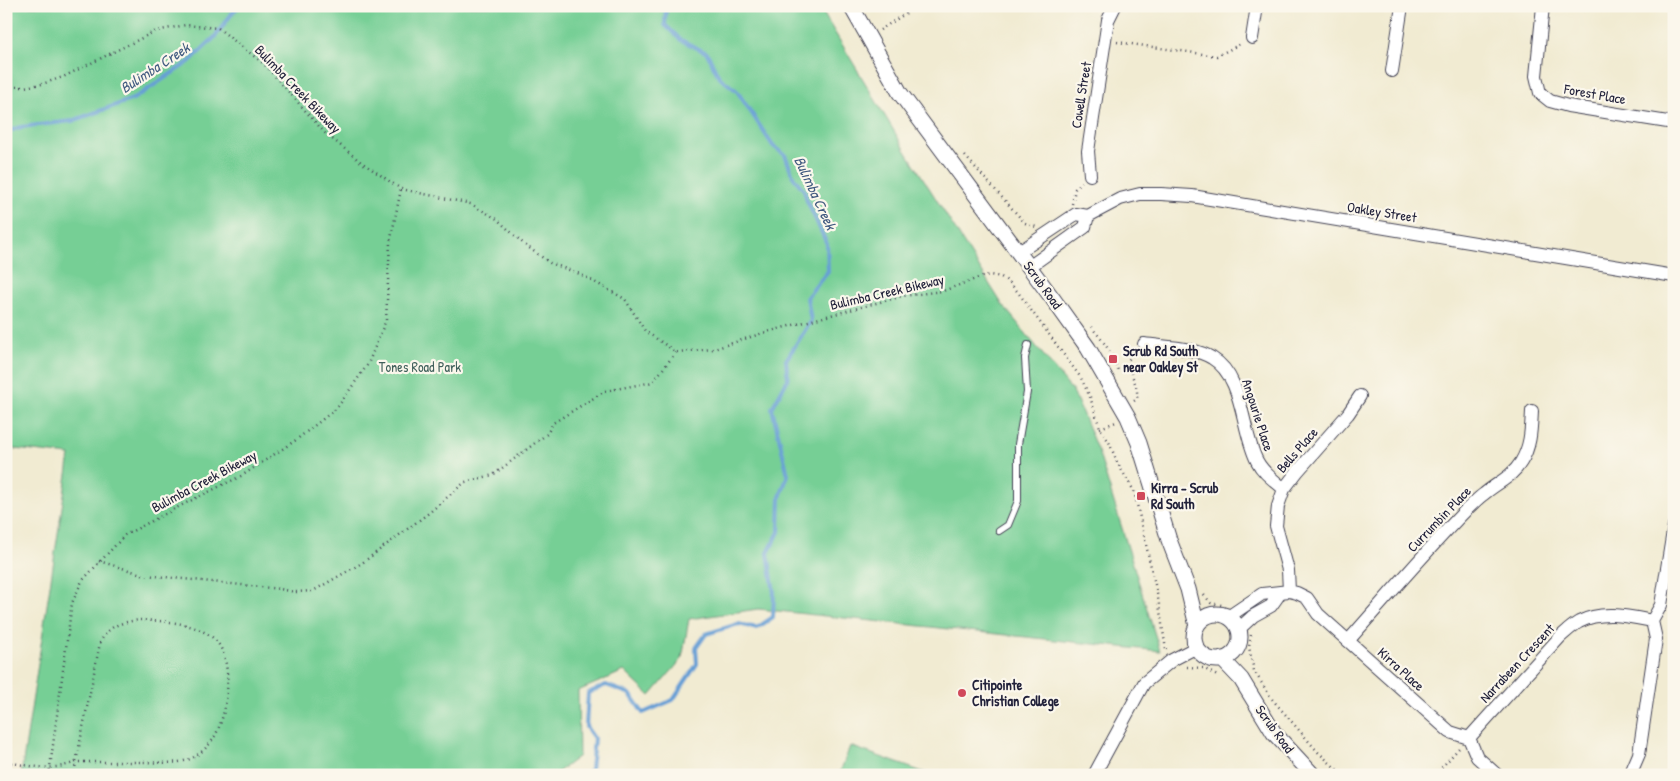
<svg xmlns="http://www.w3.org/2000/svg" width="1680" height="781" font-family="'Patrick Hand',sans-serif">
<rect width="100%" height="100%" fill="#fbf7ec"/>
<filter id="ink" filterUnits="userSpaceOnUse"><feTurbulence type="fractalNoise" baseFrequency=".02" numOctaves="2"/><feDisplacementMap in="SourceGraphic" scale="10" xChannelSelector="R" yChannelSelector="G"/><feConvolveMatrix kernelMatrix="1 2 1 2 8 2 1 2 1" color-interpolation-filters="sRGB"/></filter>
<filter id="wash" filterUnits="userSpaceOnUse"><feTurbulence type="fractalNoise" baseFrequency=".0096" numOctaves="4" result="noise"/><feDisplacementMap in="SourceGraphic" scale="20" xChannelSelector="R" yChannelSelector="G"/><feGaussianBlur stdDeviation="1.12" result="paint"/><feColorMatrix in="noise" values="0 0 0 0 0 0 0 0 0 0 0 0 0 0 0 0 0 1.4 0 .05"/><feComposite in="paint" operator="in"/></filter>
<g filter="url(#wash)">
<rect width="100%" height="100%" fill="#f1ebd2"/>
<!-- green -->
<path fill="#76cf95" stroke="#4c7868" d="M17,6H819L906,151L1002,304L1074,393L1099,454L1160,651L758,609L689,619L682,659L650,696L624,671L578,691L579,756L554,775H21L70,455L6,448V11Z
M850,746L931,775H839Z"/>
<g fill="none" stroke-linecap="round" stroke-linejoin="round">
<!-- stream -->
<path stroke="#669fd5" stroke-width="4" d="M6,132L21,127L72,121L133,99L189,62L215,37L233,12L239,6
M583,775L591,770L594,738L586,727L588,693L606,685L630,694L643,713L673,700L697,664L696,648L706,634L738,624L757,628L773,617L774,593L768,553L779,532L780,497L788,475L772,408L788,379L786,360L811,321L807,297L828,271L827,244L807,201L804,190L794,178L785,155L773,146L737,91L719,77L707,53L681,40L665,25L666,6"/>
</g>
</g>
<g filter="url(#ink)">
<g fill="none" stroke-linecap="round" stroke-linejoin="round">
<!-- service casing -->
<g stroke="#414052" stroke-width="8">
<path id="service" d="M999,531L1008,525L1018,501V444L1027,392L1025,358L1028,345"/>
</g>
<!-- minor casing -->
<g stroke="#414052" stroke-width="14">
<path id="minor" d="M1543,6L1536,76L1540,93L1550,101L1568,106L1674,123
M1252,38L1257,6
M1392,71L1402,6
M1090,175L1088,151L1108,20L1115,6
M1019,252L1076,214L1088,216L1120,199L1140,194H1161L1192,196L1674,276
M1029,267L1085,227L1088,216
M1144,344C1164,347 1195,347 1212,358C1244,377 1241,430 1257,461C1263,473 1274,480 1284,489
M1289,591L1288,570L1276,526L1278,506L1284,489L1297,472L1348,414L1360,396
M1228,617L1262,594L1289,591L1297,593L1307,598L1318,614L1450,732L1469,738L1477,757L1497,775
M1239,629L1253,616L1271,606L1281,592
M1348,641C1387,597 1426,551 1467,509C1473,504 1478,498 1484,494C1497,483 1512,477 1521,462C1531,446 1531,429 1532,411
M1469,738L1560,637C1566,632 1572,626 1579,622C1602,610 1627,616 1652,621
M1094,775L1144,683L1172,660L1197,647
M1630,775L1639,754L1656,639L1652,621L1661,605L1674,525"/>
</g>
<!-- tertiary casing -->
<g stroke="#414052" stroke-width="17">
<path id="tertiary" d="M851,6L900,93L1053,299L1088,348L1128,417L1139,443L1169,540L1188,589L1197,626
M1194 637a23 23 0 1 1 46 0a23 23 0 1 1-46 0Z
M1222,659L1241,679L1274,733L1313,775"/>
</g>
<!-- path -->
<path stroke="#414052" stroke-width="2.5" stroke-dasharray="1 4" stroke-linecap="butt" d="M880,30L917,6
M1117,42L1217,56L1242,43
M6,87H24L42,84L63,77L156,31L186,25L218,28L264,64L325,133L361,162L401,189L471,204L497,219L525,245L550,263L580,274L625,299L645,331L676,352L714,349L763,333L903,296L943,291L981,277L990,275L1001,277L1009,282L1017,291L1081,378L1090,397L1100,428L1109,442L1117,462L1134,491L1158,598L1166,650
M965,156L1025,223L1036,227
M1072,204L1075,189L1082,182
M1091,327C1103,340 1113,354 1118,371
M1134,401L1137,399C1139,385 1129,374 1128,360L1135,353
M1100,428L1116,422
M99,561L145,575L280,589L295,592L313,591L362,563L430,512L465,482L493,475L547,434L553,423L605,391L653,382L676,352
M1204,595L1211,603L1222,605
M140,620C164,621 194,622 213,638C236,657 228,717 213,739C208,747 199,755 190,759C176,765 156,762 141,762C119,762 98,762 76,762L100,643C108,625 122,622 140,620Z
M1251,635L1249,647L1254,671L1272,699L1318,752L1343,775
M1187,667L1203,668L1219,677
M6,762C32,766 51,772 76,762L74,775
M49,775L72,603L82,581L125,535L184,504L243,475L296,440L337,408L368,364L386,320L390,243L401,189
M1435,775L1459,748"/>
<!-- service -->
<use href="#service" stroke="#fff" stroke-width="6"/>
<!-- minor -->
<use href="#minor" stroke="#fff" stroke-width="12"/>
<!-- tertiary -->
<use href="#tertiary" stroke="#fff" stroke-width="15"/>
</g>
</g>
<!-- markers -->
<g fill="#d1495b" stroke="#fbf7ec" stroke-width="2">
<rect x="1108" y="354" width="10" height="10" rx="2.5"/>
<rect x="1136" y="491" width="10" height="10" rx="2.5"/>
<circle cx="962" cy="693" r="5"/>
</g>
<g text-anchor="middle" stroke-width="4.5" stroke-linejoin="round" paint-order="stroke">
<!-- street labels -->
<g font-size="14" fill="#22223b" stroke="#fbf7ec">
<text transform="translate(298 89) rotate(46)" y="5">Bulimba Creek Bikeway</text>
<text transform="translate(1595 94) rotate(10)" y="5">Forest Place</text>
<text transform="translate(1081 95) rotate(-81)" y="5">Cowell Street</text>
<text transform="translate(1382 212) rotate(9)" y="5">Oakley Street</text>
<text transform="translate(1043 285) rotate(54)" y="5">Scrub Road</text>
<text transform="translate(887 292) rotate(-13)" y="5">Bulimba Creek Bikeway</text>
<text transform="translate(1258 415) rotate(72)" y="5">Angourie Place</text>
<text transform="translate(1297 450) rotate(-49)" y="5">Bells Place</text>
<text transform="translate(204 481) rotate(-28)" y="5">Bulimba Creek Bikeway</text>
<text transform="translate(1439 519) rotate(-46)" y="5">Currumbin Place</text>
<text transform="translate(1517 663) rotate(-47)" y="5">Narrabeen Crescent</text>
<text transform="translate(1401 669) rotate(42)" y="5">Kirra Place</text>
<text transform="translate(1275 729) rotate(54)" y="5">Scrub Road</text>
</g>
<!-- poi labels -->
<g font-size="14" font-weight="bold" fill="#22223b" stroke="#fbf7ec" text-anchor="start">
<text x="1123" y="356">Scrub Rd South<tspan x="1123" dy="16">near Oakley St</tspan></text>
<text x="1151" y="493">Kirra - Scrub<tspan x="1151" dy="16">Rd South</tspan></text>
<text x="972" y="690">Citipointe<tspan x="972" dy="16">Christian College</tspan></text>
</g>
<!-- park labels -->
<g font-size="14" fill="#3f5f5a" stroke="#fbf7ec">
<text x="420" y="372">Tones Road Park</text>
</g>
<!-- water labels -->
<g font-size="15" font-style="italic" fill="#415a80" stroke="#fbf7ec">
<text transform="translate(155 68) rotate(-33)" y="5">Bulimba Creek</text>
<text transform="translate(815 193) rotate(65)" y="5">Bulimba Creek</text>
</g>
</g>
<!-- margin -->
<rect width="1680" height="781" fill="none" stroke="#fbf7ec" stroke-width="25"/>
</svg>
